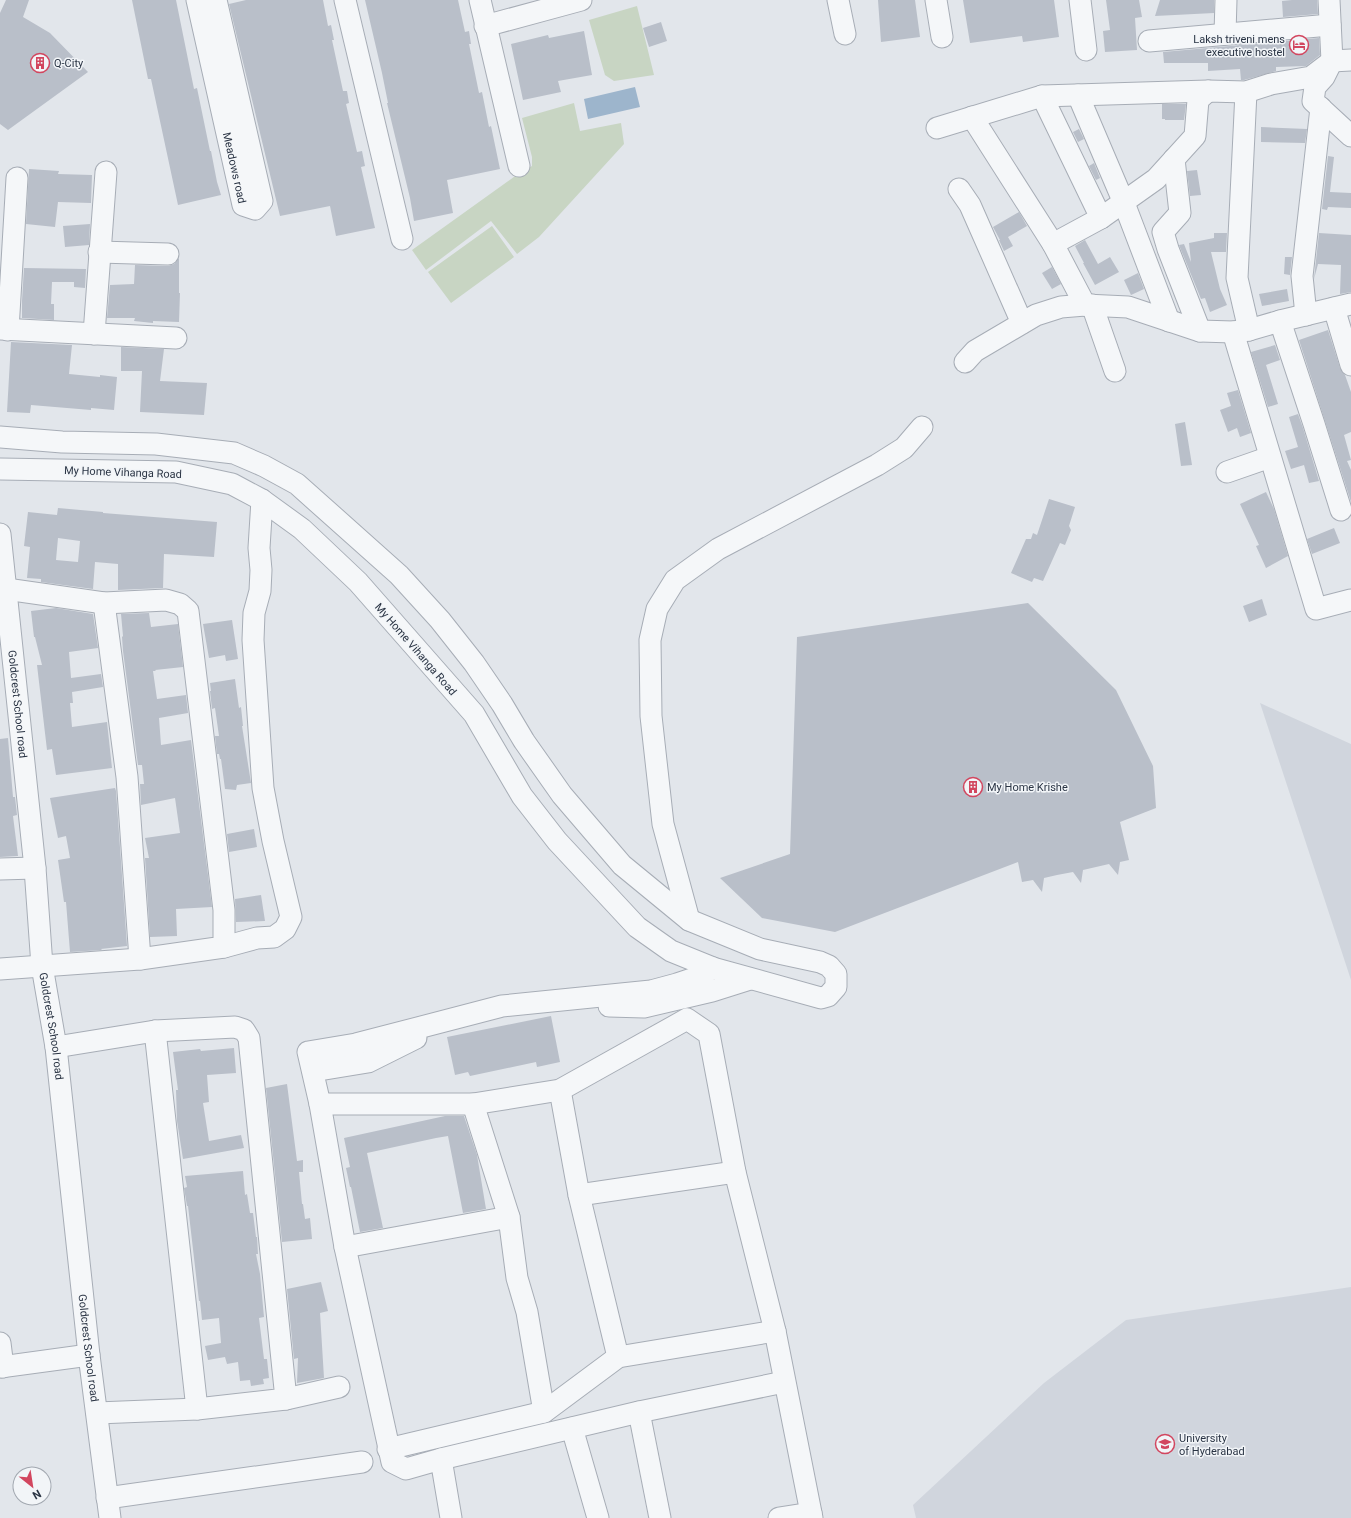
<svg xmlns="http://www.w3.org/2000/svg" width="1351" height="1518" font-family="Roboto,sans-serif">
<rect width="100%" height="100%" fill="#e2e6eb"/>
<!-- built -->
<path fill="#d0d5dd" d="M1260,703L1351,744V980Z
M1351,1287V1518H916L913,1505L1044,1383L1126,1320Z"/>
<!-- green -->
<path fill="#c8d5c3" d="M637,6L654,75L614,81L605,75L589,20Z
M574,103L580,131L621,123L624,144L539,237L517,254L491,221L426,270L412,250L518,174L532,166V157L522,118Z
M492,226L514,257L451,303L428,272Z"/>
<!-- water -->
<path fill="#9db5cc" d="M635,87L640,107L588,119L584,99Z"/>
<!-- building -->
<path fill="#b9bfc9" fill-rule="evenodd" d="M6,0H29L23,17L50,33L88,72L8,130L0,124V13Z
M132,0H176L194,89L197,88L210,151H211L217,182L221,195L178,205L151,79H148Z
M246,0H323L328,26L331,25L334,40H332L343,91H347L349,103L346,104L357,152L362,151L365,166L361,167L375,228L336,236L330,206L280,216L229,4Z
M365,0H458L465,32L469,31L471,44H469L479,93L482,92L489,127L491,126L500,169L447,180L453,213L414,221L410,198L387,103H388L382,73Z
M878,0H915L920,37L881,42Z
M963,0H1054L1059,37L1023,42L1022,36L970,43Z
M1106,0H1139L1142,17L1135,18L1137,50L1105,52L1103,31L1110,30Z
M1160,0H1214V13L1155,16Z
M1292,0H1317L1318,14L1283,17L1282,1Z
M661,22L667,41L649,47L643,28Z
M584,31L592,75L558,81L561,92L523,100L511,44L548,35L549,38Z
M1319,38L1320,55L1306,66L1276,67V71L1244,80H1241L1240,69L1208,71V63H1164L1163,52Z
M1162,104H1186L1184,120H1165V119H1162Z
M1261,127L1307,129L1305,143L1261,142Z
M1079,129L1084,139L1078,142L1073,132Z
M1328,156L1334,157L1330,192L1351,193V208L1328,207L1327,210L1322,209Z
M1094,163L1100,178L1096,180L1089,166Z
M29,169L59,171L58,174L92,175L91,203L58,202L55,227L26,224Z
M1197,170L1201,195L1190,196L1187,171Z
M1019,212L1027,226L1008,237L1013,246L1004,251L999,240H1000L993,227Z
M90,224L89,245L65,247L63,226Z
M1214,233H1227L1226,252H1211L1220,289L1227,305L1210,312L1205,298L1201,299L1179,245L1184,244L1191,262L1189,243L1214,238Z
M1319,233L1351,235V292L1340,294L1341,265L1318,264L1314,279Z
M1085,240L1098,264L1110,257L1119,272L1095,285L1083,263H1084L1075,246Z
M1285,257H1292L1290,275L1284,274Z
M179,258V293H180L179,322L153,321V323L134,321L135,318H107L110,285L134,284L135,265L168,266L174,264Z
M1052,267L1061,284L1052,289L1042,273Z
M24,268L86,269L85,288L74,287V282H52L51,304H54V320L22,318V301Z
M1138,273L1144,289L1131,295L1124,280Z
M1287,289L1289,301L1262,306L1259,294Z
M1328,330L1340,368L1345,375L1351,392V432L1344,435L1351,460L1347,461L1351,470V502L1299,340Z
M11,342L72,345L69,374L100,377V375L117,377L114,410L91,408V410L31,405L30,413L7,412Z
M1275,345L1280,360L1266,365L1278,404L1268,407L1251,352Z
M121,347L164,349L160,381L207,383L204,415L140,412L142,371H121Z
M1238,390L1251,433L1240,437L1237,428L1228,432L1220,410L1231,406L1227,393Z
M1298,414L1303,428L1319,481L1309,483L1304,465L1291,469L1285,451L1298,447L1289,417Z
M1185,422L1192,465L1181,466L1175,424Z
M1266,492L1274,509L1288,556L1266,568L1256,546L1259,545L1240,504Z
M1049,499L1075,507L1069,526L1071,530L1065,545L1060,543L1043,581L1034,578L1032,582L1011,573L1026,539H1031L1033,533L1037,535Z
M58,508L103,512V513L217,522L214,557L164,554L163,588L118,590V564L95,562L93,589L41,582V579L27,578L30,547L24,546L28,512L57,515ZM58,538L80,541L78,562L56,560Z
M1334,528L1340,543L1312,554L1307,539Z
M1262,599L1267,615L1249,622L1243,606Z
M1028,603L1116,690L1153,766L1156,808L1120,822L1129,860L1120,862L1118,875L1109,864L1083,870L1081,883L1073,872L1057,875L1044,878L1042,892L1033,880L1022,882L1018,862L835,932L762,918L720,878L790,854L797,637Z
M56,608L93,614L98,648L69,652L71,678L101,674L103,687L72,692L73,703H70L72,727L107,722L112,768L56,775L52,749L47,750L37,665H42L35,637H34L31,611Z
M149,613L151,627L178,624L183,667L155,670L156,671H153L157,699L186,695L188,713L159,718L161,745L191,740L212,907L176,909L177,936L150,937L145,858H149L145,838L180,833L175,798L141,805L140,784H144L142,765H138L123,651L122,637L123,636L121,614Z
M232,620L238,659L226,661L225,655L209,658L203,624Z
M235,679L239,708L241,707L243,726H242L251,783L237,785L236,790L225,789L221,759H220L219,754H217L215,736H219L215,708L212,709L210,691H211L210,683Z
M8,738L13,797H15L17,815L13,816L18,856L0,857V739Z
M115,788L116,791L127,946L101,949L102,950L70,952L66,902H64L58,860L70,858L66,836L58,838L50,798Z
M254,829L257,847L229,852L227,834Z
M261,895L265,921L236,922L235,899Z
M551,1016L560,1062L537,1067L536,1062L470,1076L468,1072L455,1075L447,1037Z
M234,1048L236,1073L207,1075L209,1102L203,1103L209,1141L241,1135L244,1148L183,1159L177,1121L176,1090H178L173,1052L200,1049L201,1051Z
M287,1084L297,1161L303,1160V1172H299L302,1204H303L305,1219L310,1218L312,1239L282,1242L266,1088Z
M445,1116H464L477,1155L486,1209L463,1213L448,1136L436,1138L367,1153L383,1228L360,1232L351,1187H350L346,1168L350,1167L344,1138Z
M243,1171L245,1195L247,1194L250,1213H253L256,1237H257L258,1254H256L260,1274L264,1317L259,1318L264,1359H267L269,1378L263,1379L264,1384L251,1386L250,1380L240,1381L238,1362L227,1364L225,1357L208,1360L205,1346L221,1343L219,1318L202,1320L200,1301H199L188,1206H187L184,1188L187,1187L185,1176Z
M321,1282L328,1311L320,1313L324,1378L297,1383L298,1358L294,1359L287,1289Z"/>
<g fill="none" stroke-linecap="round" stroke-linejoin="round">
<!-- minor casing -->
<g stroke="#a7adb6" stroke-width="23">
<g id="minor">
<path id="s1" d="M197,0L243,205L255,209L262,201L216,0"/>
<path d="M345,0L402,239"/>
<path d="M480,0L519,166"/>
<path d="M838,0L845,34"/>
<path d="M936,0L942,37"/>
<path d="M1080,0L1086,50"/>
<path d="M1329,0L1332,61L1324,77L1315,87L1313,101L1351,136"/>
<path d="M485,26L581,0"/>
<path d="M1225,34L1226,0"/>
<path d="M1149,41L1330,25"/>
<path d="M1246,92L1237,278L1249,330"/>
<path d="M1078,95L1124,203L1169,321"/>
<path d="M1042,96L1101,218"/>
<path d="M972,117L1053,244"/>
<path d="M937,128L1042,96L1208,91L1246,92L1271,84L1311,77L1332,61L1351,60"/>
<path d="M1174,159L1180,213L1163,232L1168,249L1200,331"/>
<path d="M959,189L970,205L1022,323"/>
<path d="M99,252L168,254"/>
<path d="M1085,305L1053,244L1101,218L1156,179L1195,136L1198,100L1208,91"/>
<path d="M1092,305L1115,371"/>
<path d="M1334,308L1351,365"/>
<path d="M1306,315L1302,276L1321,108"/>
<path d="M1280,321L1314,424L1341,510"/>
<path d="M0,329L176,338"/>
<path d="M8,330L17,178"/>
<path d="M1233,332L1316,609L1351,600"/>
<path d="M94,334L106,172"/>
<path d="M965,362L975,351L1036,315L1061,307L1085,305L1128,307L1200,331L1233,332L1249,330L1280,321L1351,304"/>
<path d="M0,437L62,442L156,444L234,453L264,466L297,484L399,575L440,620L474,663L502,704L524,741L562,795L622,865L689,920L760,949L820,962L829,966L836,974V987L828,996L821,998L713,968L671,951L637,927L557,841L522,796L474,714L358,582L302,529L262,500L232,484L176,472L0,469"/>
<path d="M1227,472L1270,457"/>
<path id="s2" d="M0,534L35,868L42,966L56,1047L89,1355L110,1518"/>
<path d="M104,603L127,777L140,959"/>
<path d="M0,869L35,868"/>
<path d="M689,920L663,824L651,716L650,640L657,609L675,580L718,549L877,465L904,448L922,427"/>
<path d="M224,947L257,938L274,937L285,929L291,917L273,841L263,788L253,640L254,613L260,591L261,570L259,548L262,500"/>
<path d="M0,969L140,959L224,947V910L188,611L180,604L166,600L104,603L6,589"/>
<path d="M609,1006L644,1007L712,991L750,979"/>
<path d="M155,1031L197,1409"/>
<path d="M56,1047L155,1031L235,1027L244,1030L249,1038L286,1399L197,1409L97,1413"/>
<path d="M313,1071L368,1062L416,1038"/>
<path d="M560,1090L579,1195L618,1357"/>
<path d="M320,1104L308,1052L356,1044L502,1006L651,991L677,984L698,977L713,968"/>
<path d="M473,1104L509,1217L517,1278L527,1312L544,1412"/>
<path d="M579,1195L735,1172"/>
<path d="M345,1247L509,1217"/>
<path d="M0,1343L3,1367"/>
<path d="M0,1367L89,1355"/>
<path d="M286,1399L339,1387"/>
<path d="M639,1412L660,1518"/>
<path d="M572,1428L598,1518"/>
<path d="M388,1449L544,1412L618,1357L775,1331"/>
<path d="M441,1459L639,1412L784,1382"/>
<path d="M107,1498L362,1462"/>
<path d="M451,1518L441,1459L406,1469L392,1462L345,1247L320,1104H473L560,1090L687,1019L709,1034L735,1172L775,1331L812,1518"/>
<path d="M779,1518L811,1513"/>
</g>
</g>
<!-- minor -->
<use href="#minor" stroke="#f5f7f9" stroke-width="21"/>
</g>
<!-- icons -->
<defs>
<g id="hotel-ring" transform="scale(1)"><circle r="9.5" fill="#f2f5f8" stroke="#d2465f" stroke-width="1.5"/><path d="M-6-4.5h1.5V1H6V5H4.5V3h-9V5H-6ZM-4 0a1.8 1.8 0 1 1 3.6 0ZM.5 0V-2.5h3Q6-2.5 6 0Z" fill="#d2465f"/></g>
<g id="building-ring" transform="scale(1)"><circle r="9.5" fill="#f2f5f8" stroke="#d2465f" stroke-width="1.5"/><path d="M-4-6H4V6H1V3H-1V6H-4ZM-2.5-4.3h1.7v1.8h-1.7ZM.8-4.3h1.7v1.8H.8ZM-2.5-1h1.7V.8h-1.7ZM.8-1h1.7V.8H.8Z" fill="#d2465f"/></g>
<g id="university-ring" transform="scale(1)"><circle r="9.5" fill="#f2f5f8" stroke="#d2465f" stroke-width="1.5"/><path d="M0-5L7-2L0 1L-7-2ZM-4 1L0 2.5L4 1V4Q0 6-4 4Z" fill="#d2465f"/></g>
</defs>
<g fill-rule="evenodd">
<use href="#hotel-ring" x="1299" y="45"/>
<use href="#building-ring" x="40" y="63"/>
<use href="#building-ring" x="973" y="787"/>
<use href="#university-ring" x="1165" y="1444"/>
</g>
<g text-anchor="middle" stroke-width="3" stroke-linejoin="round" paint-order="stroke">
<!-- poi labels -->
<g font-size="11" fill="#2a3444" stroke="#f2f5f8" text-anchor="start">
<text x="1285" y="43" text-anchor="end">Laksh triveni mens<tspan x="1285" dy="13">executive hostel</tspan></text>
<text x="54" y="67">Q-City</text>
<text x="987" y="791">My Home Krishe</text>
<text x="1179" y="1442">University<tspan x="1179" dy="13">of Hyderabad</tspan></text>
</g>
<!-- street labels -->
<g font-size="11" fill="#2a3444" stroke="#f2f5f8">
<text dy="4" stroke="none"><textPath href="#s1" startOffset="172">Meadows road</textPath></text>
<text transform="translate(123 472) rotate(2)" y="4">My Home Vihanga Road</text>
<text transform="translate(416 649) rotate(49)" y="4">My Home Vihanga Road</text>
<text dy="4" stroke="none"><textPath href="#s2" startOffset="171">Goldcrest School road</textPath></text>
<text dy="4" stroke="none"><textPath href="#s2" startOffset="495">Goldcrest School road</textPath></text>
<text dy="4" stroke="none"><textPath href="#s2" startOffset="819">Goldcrest School road</textPath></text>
</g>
</g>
<!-- north arrow -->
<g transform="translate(32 1486) rotate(150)"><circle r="19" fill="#f2f5f8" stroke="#a2a8b0"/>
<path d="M0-3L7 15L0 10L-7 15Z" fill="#d2465f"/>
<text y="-6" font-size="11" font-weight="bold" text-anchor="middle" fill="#2a3444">N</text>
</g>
</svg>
